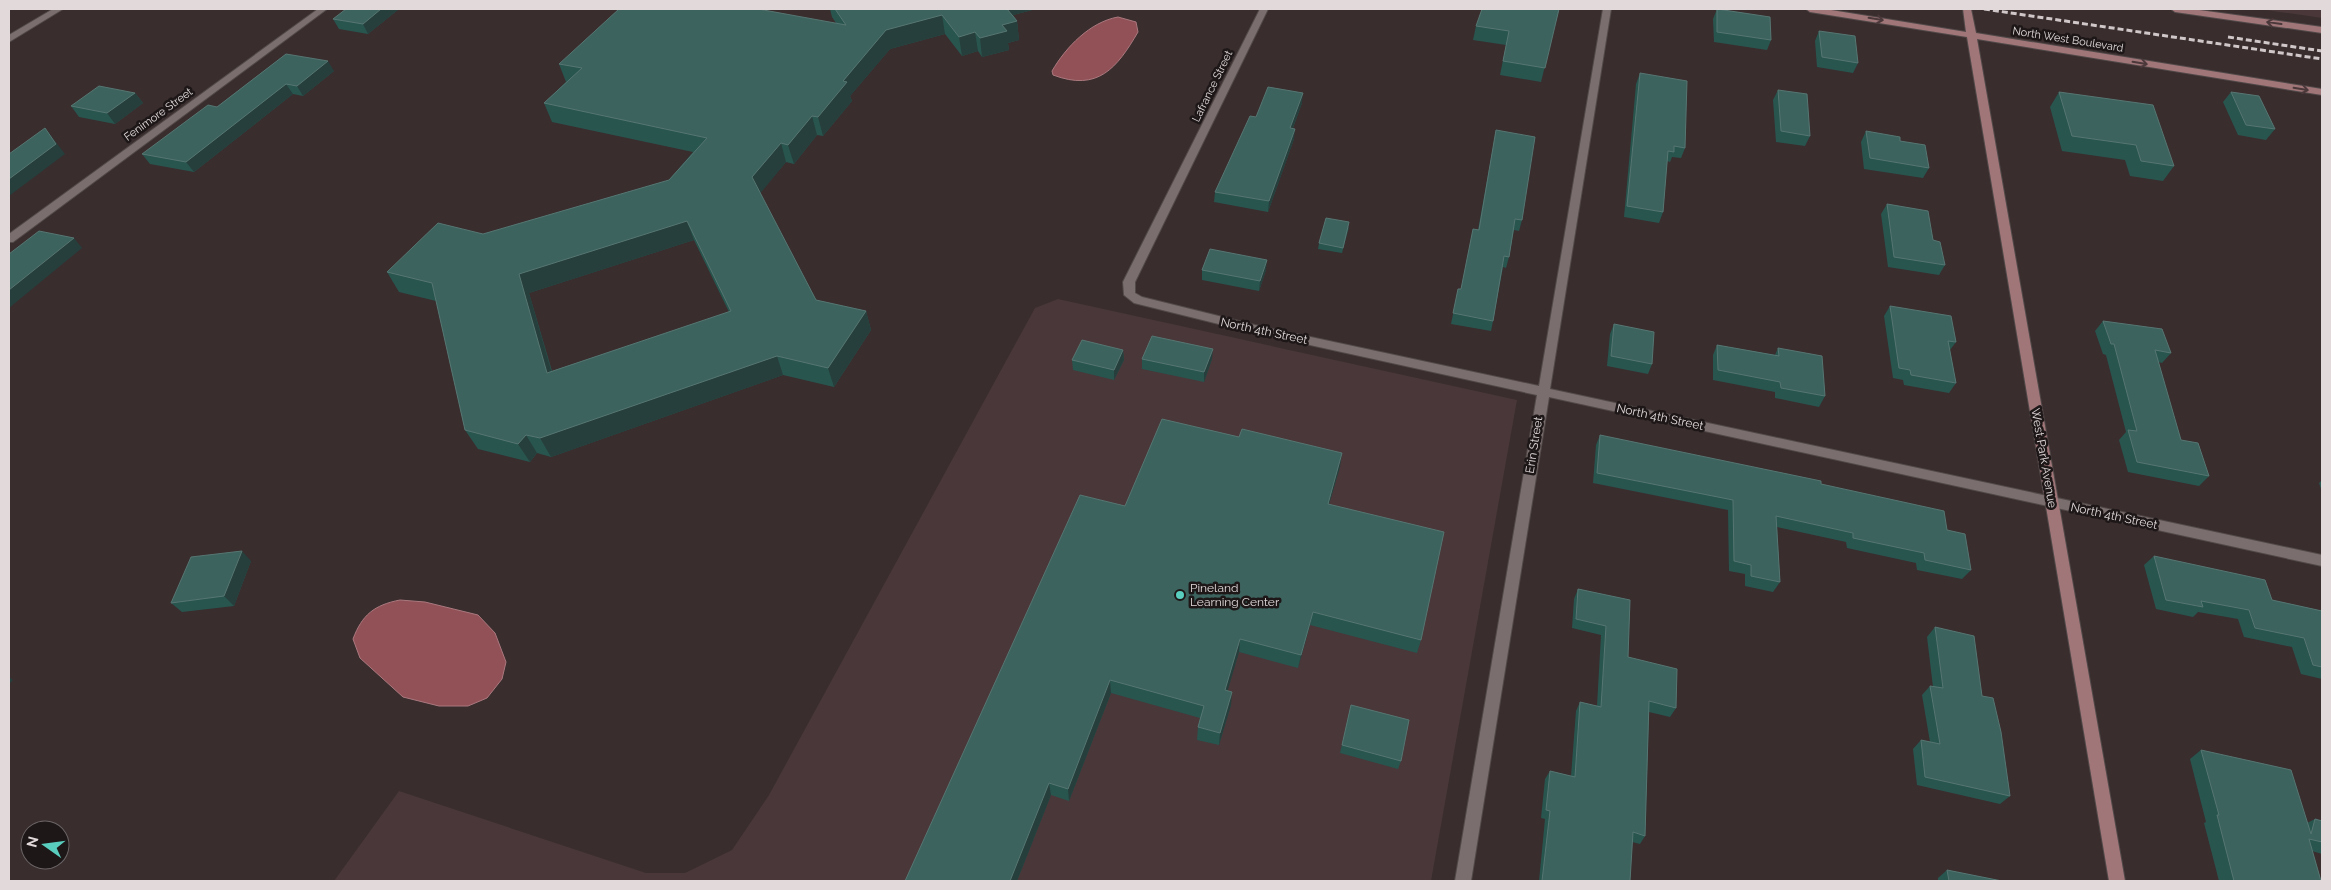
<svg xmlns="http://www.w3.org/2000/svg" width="2331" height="890" font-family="Raleway,sans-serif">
<rect width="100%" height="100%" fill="#392d2e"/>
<!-- built -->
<path fill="#493739" d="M2259,9H2322V18Z
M1058,299L1517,400L1431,881H334L399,791L646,873H685L732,850L769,795L1035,308Z"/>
<!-- water -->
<path fill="#925057" stroke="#aa797e" d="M1118,17L1136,22L1138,32C1117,68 1098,92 1053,75L1052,71C1066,47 1090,22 1118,17Z
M400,600L425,602L478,615L495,633L506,662L502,679L487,698L468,706H439L403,697L360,658L353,639C362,615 374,605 400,600Z"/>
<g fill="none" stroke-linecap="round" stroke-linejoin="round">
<!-- minor casing -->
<g stroke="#524949" stroke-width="2">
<path id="minor" d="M53,9H63L9,42V35Z
M318,9H327L13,242H9V234Z
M1260,9H1268L1135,282V293L1142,297L1255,325L1539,386L1603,9H1611L1550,389L2322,555V566L1549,397L1471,881H1455L1537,395L1255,333L1134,303L1124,295L1123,282Z"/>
</g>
<!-- secondary casing -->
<g stroke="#524949" stroke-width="2">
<path id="secondary" d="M1806,9H1825L1966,32L1963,9H1971L1976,33L2322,89V95L1977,39L2125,881H2109L1967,37L1810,12Z
M2171,9H2192L2322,27V33L2175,12Z"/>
</g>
<!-- minor -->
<use href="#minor" fill="#7b6e6e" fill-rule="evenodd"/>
<!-- secondary -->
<use href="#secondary" fill="#a07679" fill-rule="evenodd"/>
<!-- rail -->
<path stroke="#cfc7c8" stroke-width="3" stroke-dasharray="6 3" stroke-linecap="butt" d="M1984,9L2322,59
M2228,37L2322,51"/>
</g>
<!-- wall -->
<path fill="#29554f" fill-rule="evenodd" d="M399,9L368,34L339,29L333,19Z
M830,9H1036L1013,15L1017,21L1019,40L1008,43L1009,50L982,57L978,51L962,56L945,34L890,49L850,96L852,101L823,136L817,135L794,164L786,162L760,193L816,300L866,311L871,330L834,387L783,375L551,457L537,453L530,462L478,449L465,430L436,301L399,292L387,272L483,234L669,180L693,152L552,122L544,103L566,82L559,64L836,23L832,17ZM694,240L729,312L552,371L529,293Z
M1559,9L1541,82L1500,75L1506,45L1473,40L1476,26Z
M1717,9L1771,40L1767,50L1714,42L1713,19Z
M1819,31L1858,63L1853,73L1817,67L1815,41Z
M286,54L334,71L303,96L293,94L194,172L150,164L142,154L217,107Z
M1640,73L1685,148L1681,158L1672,157L1670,162L1667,161L1663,212L1659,223L1624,217L1636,84Z
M1778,90L1810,136L1805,146L1776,142L1773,100Z
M2059,92L2174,166L2163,181L2130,176L2125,160L2062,151L2050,107Z
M2231,92L2275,129L2266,140L2238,135L2223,102Z
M135,93L143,103L115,124L79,117L71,106Z
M1302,103L1293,128L1294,139L1268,212L1214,202L1215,192L1256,117Z
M1496,130L1522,220L1519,231L1514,230L1509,257L1506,268L1503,267L1493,321L1491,331L1451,324L1458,289H1461L1473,229L1478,230Z
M1866,131L1900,141L1929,168L1923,178L1864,169L1861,142Z
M1887,204L1933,240L1945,265L1939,275L1888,267L1881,214Z
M1349,227L1342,253L1318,249L1319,243Z
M1202,270H1266L1259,291L1202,280Z
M1890,306L1956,342L1950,350L1956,383L1949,393L1904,385L1903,380L1893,378L1884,316Z
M2103,321L2171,353L2162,363L2158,362L2181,440L2209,476L2199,486L2128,472L2119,440L2126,432L2106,355L2103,354L2095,331Z
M1614,324L1652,364L1648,374L1607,366L1610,334Z
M1717,345L1775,355L1778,348L1825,396L1819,407L1775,398V392L1713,380V355Z
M1123,350L1124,360L1114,380L1073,370L1072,360Z
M1142,359H1212L1204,382L1142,369Z
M1600,435L1821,484L1947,530L1971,570L1962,579L1917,570L1916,563L1847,548L1846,542L1777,527L1780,582L1773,592L1745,586V574L1729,571L1728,510L1593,483L1596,445Z
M1340,467L1329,504L1421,640L1417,653L1310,625L1298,668L1239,652L1227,691L1231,705L1219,745L1197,740L1198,727L1200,718L1111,693L1069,801L1051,795L1017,881H905L1125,506Z
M2322,480V492L2319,483Z
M2154,556L2272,600L2322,611V679L2301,674L2292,647L2244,637L2238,619L2198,612L2193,617L2156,609L2144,565Z
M251,561L234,606L182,612L171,603Z
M1578,589L1630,600L1628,657L1676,708L1670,717L1649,712L1645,836L1640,844L1632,842L1630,881H1539L1545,819L1541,818L1545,779L1550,771L1571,776L1576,711L1580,702L1597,706L1601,635L1572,628L1574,599Z
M1935,627L1982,696L2010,796L2000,804L1917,785L1913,749L1921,740L1930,742L1922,695L1930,686L1933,687L1927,637Z
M1351,705L1401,761L1398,769L1340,753Z
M2201,750L2307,823L2315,819L2322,821V854L2312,851L2321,881H2219L2204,823L2206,822L2190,759Z
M1947,870L2002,881H1938V878Z"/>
<!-- shaded-wall -->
<path fill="#273f3c" d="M381,9H399L368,34L363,24Z
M1001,9H1036L1002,18Z
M942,15L945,34L890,49L850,96L852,101L823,136L818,117L843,81L886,30Z
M1017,21L1019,40L1008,43L1009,50L982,57L980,38L1002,25Z
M975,32L978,51L962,56L959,37Z
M328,61L334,71L303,96L297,86Z
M286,84L293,94L194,172L186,162Z
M135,93L143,103L115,124L107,113Z
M1303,93L1302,103L1289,138L1290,128Z
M812,116L817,135L794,164L788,145Z
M45,128L65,154L9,196V179Z
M1295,129L1294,139L1268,212L1269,201Z
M781,143L786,162L758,196L752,177Z
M687,221L694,240L529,293L557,391L547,373L519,274Z
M74,238L82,248L9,308V290Z
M1267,260L1266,270L1259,291L1260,281Z
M866,311L871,330L834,387L828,368Z
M1213,349L1212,359L1204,382V372Z
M1123,350L1124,360L1114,380V370Z
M777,356L783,375L551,457L540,438Z
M526,435L537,453L530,462L518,444Z
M1342,453L1340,467L1325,518L1328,504Z
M242,551L251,561L234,606L224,596Z
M1313,612L1310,625L1298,668L1301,655Z
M1240,639L1239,652L1224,703L1225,690Z
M9,677L13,680L9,684Z
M1110,680L1111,693L1069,801L1068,789Z
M1232,692L1231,705L1219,745L1220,733Z
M1049,783L1051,795L1017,881H1010Z"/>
<!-- building -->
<path fill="#3d635e" stroke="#567672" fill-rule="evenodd" d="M346,9H381L363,24L333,19Z
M619,9H758L846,25L835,9H1007L1017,21L1002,25L1007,31L980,38L975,32L959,37L942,15L886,30L843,81L847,82L818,117L812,116L788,145L781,143L752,177L816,300L866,311L828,368L777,356L540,438L526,435L518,444L465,430L432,283L387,272L438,223L483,234L669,180L707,138L544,103L582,68L559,64ZM687,221L731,311L547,373L519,274Z
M1482,9H1559L1545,68L1503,61L1509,31L1476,26Z
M1717,9L1770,17L1771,40L1717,32Z
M1819,31L1855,36L1858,63L1822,57Z
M286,54L328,61L297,86L286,84L186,162L142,154L208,105L217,107Z
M1640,73L1687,81L1685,148L1674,146V152L1668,151L1663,212L1627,206Z
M99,86L135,93L107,113L71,106Z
M1268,87L1303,93L1290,128L1295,129L1269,201L1215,192L1250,116L1256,117Z
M1778,90L1807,94L1810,136L1781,131Z
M2059,92L2153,105L2174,166L2141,161L2136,145L2072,136Z
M2231,92L2259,96L2275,129L2246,125Z
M45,128L56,144L9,179V154Z
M1496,130L1535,137L1522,220L1515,219L1509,257L1504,256L1493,321L1453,313L1458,289H1461L1473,229L1479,230Z
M1866,131L1900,137V141L1925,145L1929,168L1870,158Z
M1887,204L1928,211L1933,240L1940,242L1945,265L1894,257Z
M1326,218L1349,222L1343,248L1319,243Z
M39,231L74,238L9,290V254Z
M1210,249L1267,260L1260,281L1202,270Z
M1890,306L1951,316L1956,342L1948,341L1956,383L1911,375L1910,370L1899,368Z
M2103,321L2162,329L2171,353L2155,350L2181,440L2198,443L2209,476L2137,462L2128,430L2137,431L2114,344H2111Z
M1614,324L1654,332L1652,364L1611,356Z
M1152,336L1213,349L1204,372L1142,359Z
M1082,340L1123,350L1114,370L1072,360Z
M1717,345L1779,356L1778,348L1822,356L1825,396L1781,388L1780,382L1718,370Z
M1162,419L1239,437L1242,429L1342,453L1328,504L1444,532L1421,640L1313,612L1301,655L1240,639L1225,690L1232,692L1220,733L1198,727L1204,706L1110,680L1068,789L1049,783L1010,881H905L1080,495L1125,506Z
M1600,435L1821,481V484L1944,511L1947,530L1965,534L1971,570L1925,560L1924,553L1853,538V533L1776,516L1780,582L1751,576V565L1734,561L1733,500L1597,473Z
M242,551L224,596L171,603L191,557Z
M2154,556L2265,580L2272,600L2322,611V667L2313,665L2304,638L2255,628L2249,610L2201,601L2203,607L2166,600Z
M1578,589L1630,600L1628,657L1677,669L1676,708L1649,701L1645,836L1633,832L1630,881H1542L1550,811L1546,810L1550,771L1575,777L1580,702L1601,707L1606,626L1576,619Z
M1935,627L1974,636L1982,696L1993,698L2001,732L2010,796L1925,777L1921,740L1940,744L1930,686L1943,688Z
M1351,705L1409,720L1401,761L1342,745Z
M2201,750L2291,770L2311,834L2315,819L2322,821V842L2309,839L2321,881H2234L2217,815H2219Z
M1947,870L2002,881H1949Z"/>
<!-- one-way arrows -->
<defs><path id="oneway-shaft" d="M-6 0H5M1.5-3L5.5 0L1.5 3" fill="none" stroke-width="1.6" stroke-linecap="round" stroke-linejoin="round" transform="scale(1.25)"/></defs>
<g stroke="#4b383a">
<use href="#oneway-shaft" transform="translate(1876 19) rotate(9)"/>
<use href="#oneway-shaft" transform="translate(2274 23) rotate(-172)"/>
<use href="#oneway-shaft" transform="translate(2140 63) rotate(9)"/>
<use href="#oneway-shaft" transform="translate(2301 89) rotate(9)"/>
</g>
<!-- markers -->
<circle fill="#59cebe" stroke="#1d1718" stroke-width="2" cx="1180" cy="595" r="5"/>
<g text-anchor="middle" stroke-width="5" stroke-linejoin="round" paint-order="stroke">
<!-- far-street labels -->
<g font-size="11" fill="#e1d9da" stroke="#1d1718">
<text transform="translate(2068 39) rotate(9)" y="4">North West Boulevard</text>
<text transform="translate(1212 86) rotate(-64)" y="4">Lafrance Street</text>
<text transform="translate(158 114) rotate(-36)" y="4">Fenimore Street</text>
</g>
<!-- street labels -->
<g font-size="12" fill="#e1d9da" stroke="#1d1718">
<text transform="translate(1264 331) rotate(12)" y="4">North 4th Street</text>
<text transform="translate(1660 417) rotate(12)" y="4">North 4th Street</text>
<text transform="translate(1534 445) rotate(-81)" y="4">Erin Street</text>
<text transform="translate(2044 458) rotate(80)" y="4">West Park Avenue</text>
<text transform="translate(2114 516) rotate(12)" y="4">North 4th Street</text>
</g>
<!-- poi labels -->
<g font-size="12" fill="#e1d9da" stroke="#1d1718" text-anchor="start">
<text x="1190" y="592">Pineland<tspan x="1190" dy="14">Learning Center</tspan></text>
</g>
</g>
<!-- border -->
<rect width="2331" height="890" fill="none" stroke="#e1d9da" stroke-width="20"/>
<!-- north arrow -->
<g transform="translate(45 845) rotate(284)"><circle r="24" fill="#1d1718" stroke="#6b6566"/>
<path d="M0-4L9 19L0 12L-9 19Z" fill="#59cebe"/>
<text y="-8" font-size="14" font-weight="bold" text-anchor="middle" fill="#e1d9da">N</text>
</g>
</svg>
